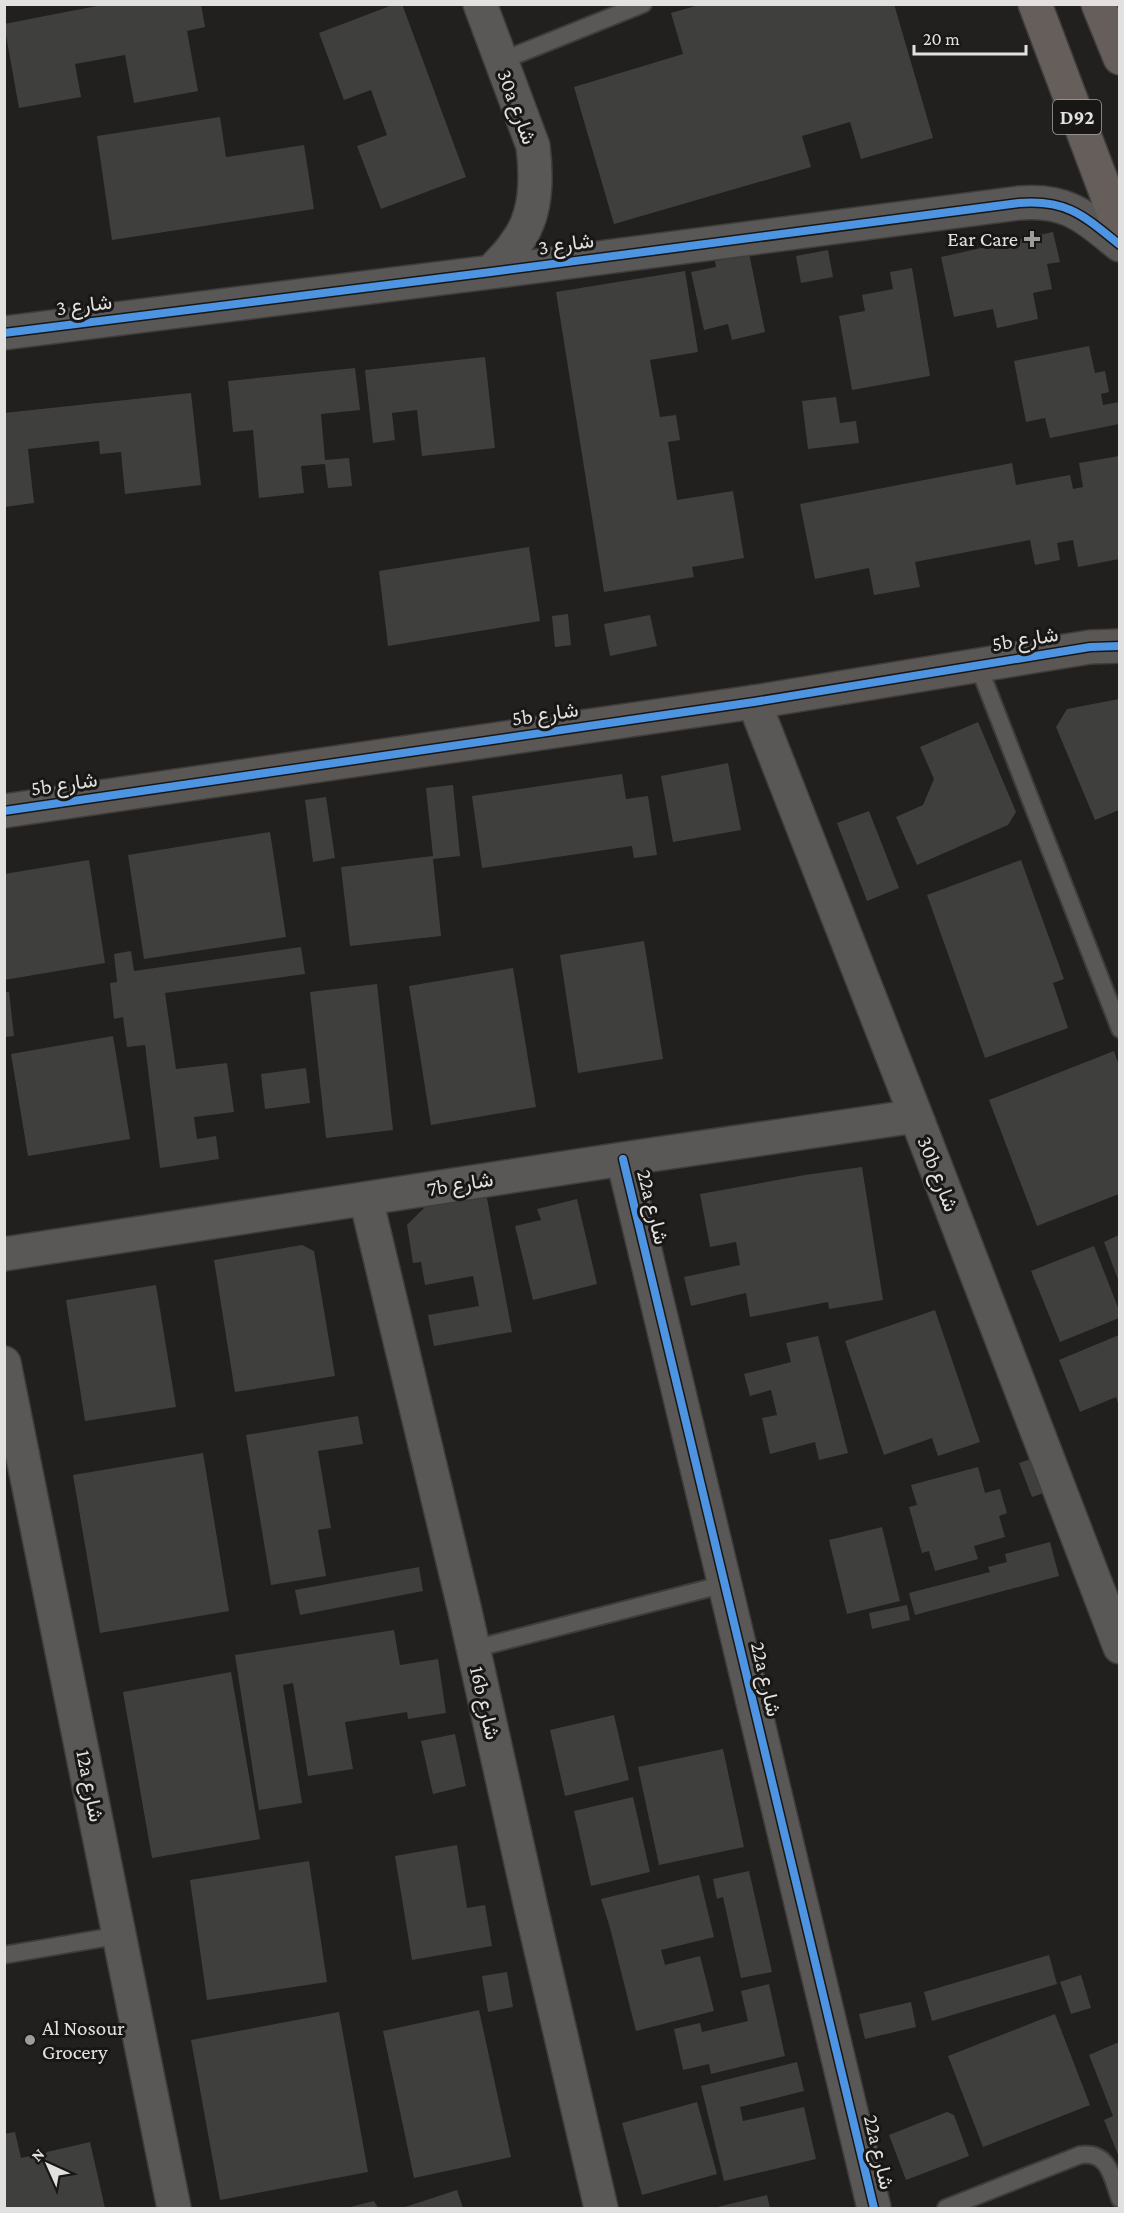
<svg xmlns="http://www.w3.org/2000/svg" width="1124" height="2213" font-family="'Crimson Pro',Vazirmatn,serif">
<rect width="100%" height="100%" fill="#21201f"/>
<!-- building -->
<path fill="#3f3f3e" d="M107,4H201L205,27L187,31L198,91L134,103L125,55L75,64L81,97L19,108L4,24Z
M395,4H402L466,177L381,209L357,146L387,135L371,90L344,100L319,33Z
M702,4H894L933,138L861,159L850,122L802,136L811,167L614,224L574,87L683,54L671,13Z
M220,117L226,157L304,145L314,209L112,240L97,136Z
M1053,232L1060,262L1047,264L1052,289L1033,293L1038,319L997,328L993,309L954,317L941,257Z
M828,250L833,277L801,283L796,256Z
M749,253L765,332L732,340L728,324L704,330L691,272L716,267L715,261Z
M912,268L930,376L852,390L839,316L865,311L862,295L893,289L890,272Z
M685,271L698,352L650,360L660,417L676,415L680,440L668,442L677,500L733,491L744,558L692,567L694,577L604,592L556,292Z
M1089,346L1095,373L1105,371L1109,392L1101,394L1103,405L1119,402V424L1050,438L1045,418L1026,422L1014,361Z
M485,357L495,448L422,456L417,410L392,413L395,440L373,443L365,370Z
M355,368L360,410L321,414L325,460L349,458L352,486L328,488L325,464L301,466L304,493L259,498L253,430L233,432L228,381Z
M191,393L201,485L125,494L121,452L100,454L99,441L28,449L34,503L4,507V413Z
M836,397L840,423L856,421L859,443L808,449L802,401Z
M1119,456V559L1078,567L1073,540L1057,543L1060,560L1035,565L1030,540L915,562L920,587L874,595L869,568L815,579L800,504L1012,463L1016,485L1070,475L1073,489L1083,487L1079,463Z
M529,547L540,621L388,646L379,571Z
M568,614L571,645L555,647L552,616Z
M650,615L657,646L610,656L604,624Z
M1119,699V810L1095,820L1056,727L1067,709Z
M978,722L1016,812L1008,825L917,865L896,817L923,805L934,779L920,747Z
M728,763L741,830L673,842L661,776Z
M622,774L626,799L648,796L657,855L634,858L632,846L482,868L472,796Z
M453,785L460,856L433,859L441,936L350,946L341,867L433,856L426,788Z
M326,797L335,858L313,862L305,800Z
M869,811L899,888L867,901L837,823Z
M270,832L286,937L144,959L128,855Z
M89,860L105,963L4,980V874Z
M1021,860L1064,979L1053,983L1068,1028L985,1058L927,895Z
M644,941L663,1059L578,1073L560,955Z
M301,947L305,974L165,993L176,1069L227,1063L234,1112L194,1117L197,1139L216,1136L219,1159L160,1168L145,1045L127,1047L123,1017L114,1019L110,983L117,982L114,954L131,951L134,971Z
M513,968L536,1107L431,1125L409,986Z
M377,984L393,1130L326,1138L310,992Z
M4,992H9L14,1036L4,1037Z
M113,1036L130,1139L28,1156L11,1054Z
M1114,1051L1119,1066V1194L1037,1226L989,1100Z
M306,1068L310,1103L265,1109L261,1074Z
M862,1167L883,1300L829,1309L828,1302L750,1317L746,1293L691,1306L684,1277L740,1265L736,1242L710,1247L700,1194L805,1175Z
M486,1193L512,1332L434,1346L428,1315L479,1306L473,1276L425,1285L421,1262L413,1263L407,1225L429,1203Z
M577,1199L597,1284L533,1300L515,1226L541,1220L537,1209Z
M1119,1235V1282L1104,1242Z
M302,1245L314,1251L335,1376L235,1392L214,1260Z
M1094,1246L1119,1310V1318L1060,1342L1031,1271Z
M156,1285L176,1407L85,1421L66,1300Z
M935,1310L980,1442L938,1456L932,1438L884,1455L845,1341Z
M1119,1335V1406L1116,1397L1080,1412L1059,1360Z
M818,1336L848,1453L819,1460L815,1442L770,1454L762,1418L777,1415L771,1390L750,1396L744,1374L791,1362L786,1343Z
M358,1416L363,1444L318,1451L331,1528L318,1530L326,1576L271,1585L246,1435Z
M203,1453L229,1611L100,1633L73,1475Z
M1031,1459L1044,1493L1032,1497L1019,1463Z
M978,1467L985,1493L1000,1489L1007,1513L999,1516L1005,1537L974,1546L978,1559L935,1571L929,1551L922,1553L909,1507L917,1505L911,1485Z
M882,1527L900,1601L847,1614L829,1540Z
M1050,1542L1059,1576L915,1615L909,1593L990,1572L988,1567L1007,1562L1005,1554Z
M419,1567L423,1591L300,1615L295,1590Z
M907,1605L910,1620L872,1629L869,1613Z
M394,1630L400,1665L438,1659L446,1713L408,1719L407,1712L345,1722L353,1769L308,1776L293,1683L283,1685L302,1803L259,1810L235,1655Z
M231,1672L260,1839L152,1858L123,1692Z
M614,1715L629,1780L565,1796L550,1730Z
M455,1734L466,1786L433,1794L421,1741Z
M723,1749L744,1847L659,1865L638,1767Z
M633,1797L650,1872L591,1886L574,1811Z
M457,1845L467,1908L485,1905L492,1946L412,1960L395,1856Z
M309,1861L327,1982L207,2000L190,1880Z
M749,1871L772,1972L741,1978L723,1897L717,1899L713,1879Z
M699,1875L714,1937L661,1950L665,1965L700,1956L714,2011L636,2031L610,1928L601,1899Z
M1049,1955L1057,1984L932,2021L924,1992Z
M507,1972L513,2007L488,2012L482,1976Z
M1081,1975L1091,2008L1071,2014L1060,1982Z
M769,1984L785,2056L711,2074L709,2064L683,2070L674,2029L700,2023L702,2032L748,2021L741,1991Z
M911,2002L916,2027L865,2039L859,2014Z
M479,2010L511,2157L414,2178L383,2031Z
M339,2012L368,2172L220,2200L191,2040Z
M1055,2014L1090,2105L983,2147L948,2056Z
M1119,2042V2157L1104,2120L1113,2116L1089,2055Z
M797,2062L804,2091L740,2107L743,2121L804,2107L816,2159L724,2181L701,2086Z
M697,2102L717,2174L642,2195L622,2123Z
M947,2112L954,2115L969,2156L906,2180L889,2135Z
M15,2132L21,2158L90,2142L105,2208H4V2134Z
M457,2190L463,2208H402Z
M767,2195L770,2208H713Z
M374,2201L378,2208H346Z"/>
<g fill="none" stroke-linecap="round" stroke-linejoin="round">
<!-- lane casing -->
<g stroke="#3e3d3c" stroke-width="20">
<path id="lane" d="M501,61L643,4
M978,665L1120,1029
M473,1649L725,1584
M4,1955L121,1935
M946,2208L1080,2155C1109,2151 1112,2177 1120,2199"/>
</g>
<!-- street casing -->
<g stroke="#3e3d3c" stroke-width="36">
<path id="street" d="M480,4L533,146C537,179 537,216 516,243C509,254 499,263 491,272
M4,333L491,272L1019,203C1067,199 1084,216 1120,245
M754,702L916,1116L1120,1647
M623,1159L874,2208
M366,1199L464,1607L531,1907L601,2208
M4,1254L623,1159L916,1116
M4,1363L174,2208"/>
</g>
<!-- secondary casing -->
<g stroke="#3e3d3c" stroke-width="36">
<path id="secondary" d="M4,811L754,702L1090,647L1120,646"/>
</g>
<!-- primary casing -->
<g stroke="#3e3d3c" stroke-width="36">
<path id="primary" d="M1035,4L1120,230
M1098,4L1120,58"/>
</g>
<!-- lane -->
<use href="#lane" stroke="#595857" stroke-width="16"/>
<!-- street -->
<use href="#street" stroke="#595857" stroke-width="33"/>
<!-- secondary -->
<use href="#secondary" stroke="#5a5755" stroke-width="33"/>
<!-- primary -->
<use href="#primary" stroke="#655e5b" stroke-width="33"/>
<!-- cycleway casing -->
<g stroke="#191715" stroke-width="11">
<path id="cycleway" d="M4,333L491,272L1019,203C1067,199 1084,216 1120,245
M4,811L754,702L1090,647L1120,646
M623,1159L874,2208"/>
</g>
<!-- cycleway -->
<use href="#cycleway" stroke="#4d94e3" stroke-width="8"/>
</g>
<!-- markers -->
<g fill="#9e9d9c" stroke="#191715" stroke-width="2">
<path d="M1029 230h6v6h6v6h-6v6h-6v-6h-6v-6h6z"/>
<circle cx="30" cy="2040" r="6"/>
</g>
<g text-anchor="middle" stroke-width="6" stroke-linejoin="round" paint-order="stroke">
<!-- shield labels -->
<rect fill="#191715" stroke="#a6a4a2" stroke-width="1.5" x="1053" y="100" width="48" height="34" rx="4.5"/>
<g font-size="20" font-weight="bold" fill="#e2e1df">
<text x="1077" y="124">D92</text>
</g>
<!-- street labels -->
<g font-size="21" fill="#e2e1df" stroke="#191715">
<text transform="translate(517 107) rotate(70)" y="7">30a شارع</text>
<text transform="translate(566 244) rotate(-8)" y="7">شارع 3</text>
<text transform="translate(84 305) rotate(-7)" y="7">شارع 3</text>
<text transform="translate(1025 639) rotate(-9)" y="7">5b شارع</text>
<text transform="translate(545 714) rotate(-8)" y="7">5b شارع</text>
<text transform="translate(64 784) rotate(-8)" y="7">5b شارع</text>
<text transform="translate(938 1174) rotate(69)" y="7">30b شارع</text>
<text transform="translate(460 1184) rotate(-9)" y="7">7b شارع</text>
<text transform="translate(653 1207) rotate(76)" y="7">22a شارع</text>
<text transform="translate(766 1679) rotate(77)" y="7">22a شارع</text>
<text transform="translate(485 1703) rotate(77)" y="7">16b شارع</text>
<text transform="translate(90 1786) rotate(79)" y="7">12a شارع</text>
<text transform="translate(879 2152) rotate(77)" y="7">22a شارع</text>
</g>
<!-- poi labels -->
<g font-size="21" fill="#e2e1df" stroke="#191715" text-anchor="end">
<text x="1018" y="246">Ear Care</text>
<text x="42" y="2035" text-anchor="start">Al Nosour<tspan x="42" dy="24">Grocery</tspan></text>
</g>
</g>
<!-- border -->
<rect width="1124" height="2213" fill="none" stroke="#e2e1df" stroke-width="12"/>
<!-- north arrow -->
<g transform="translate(48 2165) rotate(315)" stroke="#191715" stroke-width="4.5" paint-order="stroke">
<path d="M0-4.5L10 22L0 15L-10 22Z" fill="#e2e1df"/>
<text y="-9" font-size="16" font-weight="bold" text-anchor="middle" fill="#e2e1df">N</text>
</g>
<!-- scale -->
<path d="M914 45v9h112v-9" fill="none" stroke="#e2e1df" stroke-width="3"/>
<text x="923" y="45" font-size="18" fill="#e2e1df" stroke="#191715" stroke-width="4.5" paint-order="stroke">20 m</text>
</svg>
